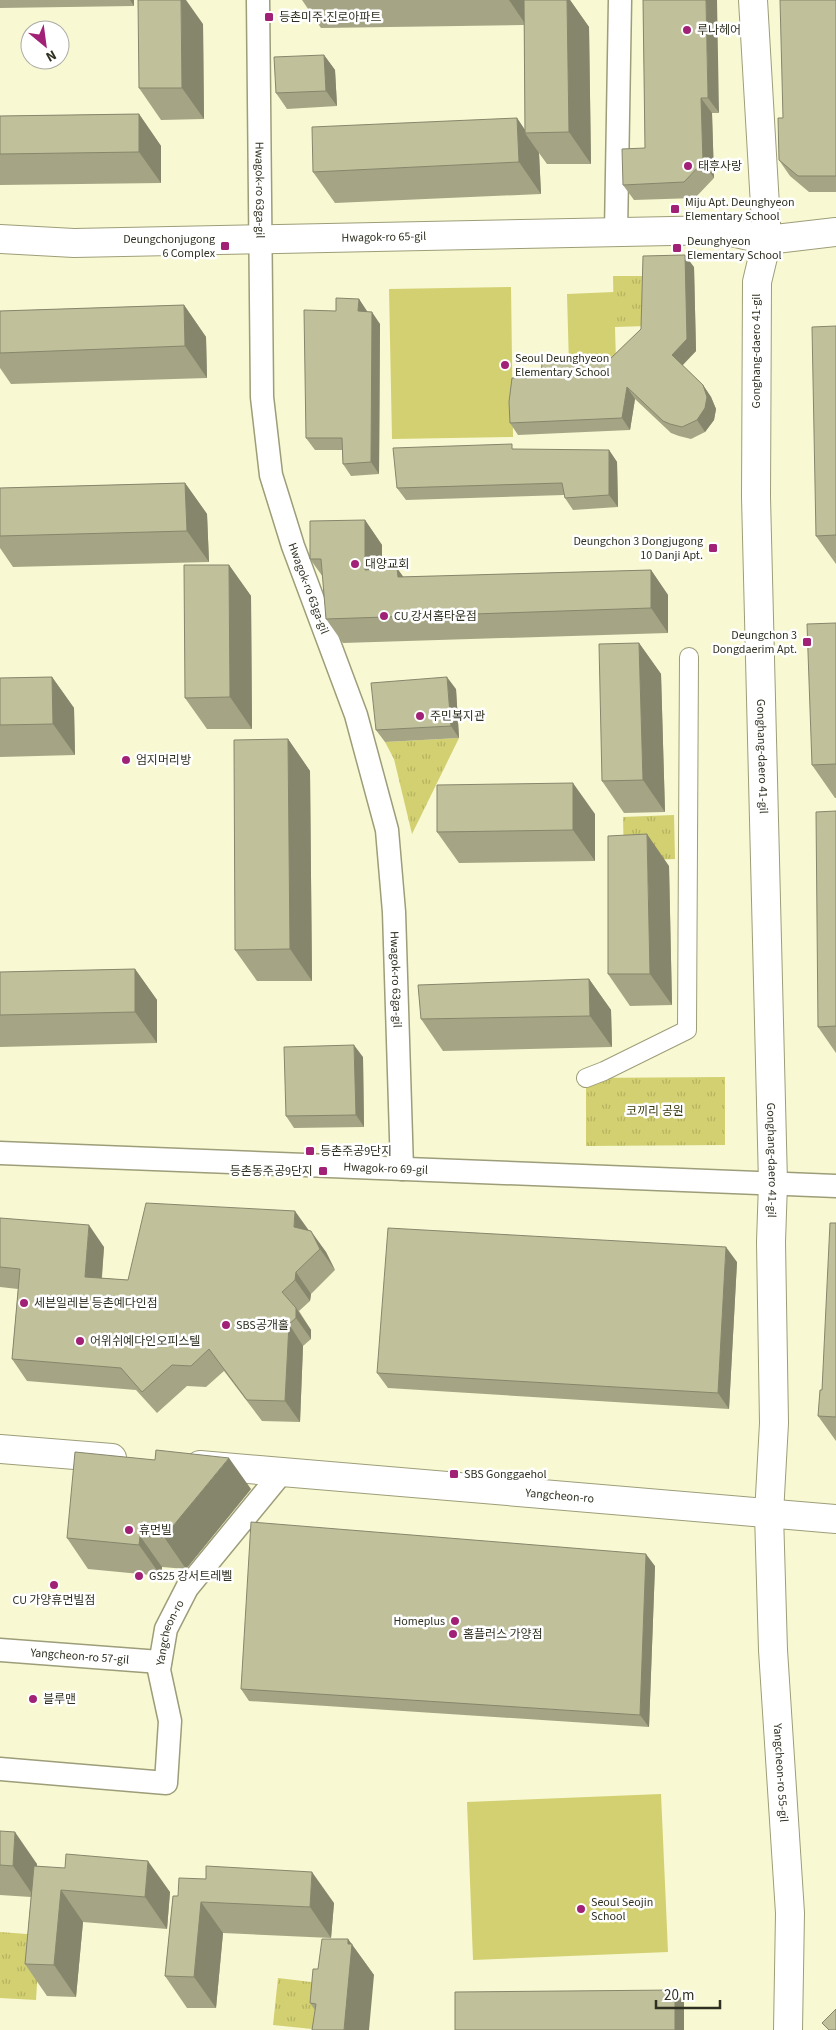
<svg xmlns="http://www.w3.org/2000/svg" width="836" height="2030" font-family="'Source Sans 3','Noto Sans KR',sans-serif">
<defs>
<pattern id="grass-tufts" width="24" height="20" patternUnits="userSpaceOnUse" patternTransform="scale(1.25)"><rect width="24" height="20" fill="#d2d070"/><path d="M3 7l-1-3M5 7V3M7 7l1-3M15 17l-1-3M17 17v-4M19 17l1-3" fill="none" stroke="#b5b361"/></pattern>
</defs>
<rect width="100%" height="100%" fill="#f8f8d2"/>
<!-- grass -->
<path fill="url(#grass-tufts)" d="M613,276H646L647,326L614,327Z
M459,738L412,834L394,759L385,742Z
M674,815L675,859L624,861L623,817Z
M725,1077V1145L586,1146V1078Z
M0,1932L40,1935L36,2000L0,1998Z
M278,1978L327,1984L322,2030L273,2025Z"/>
<!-- pitch -->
<path fill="#d2d070" d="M511,287L513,437L392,439L389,289Z
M614,292L616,363L569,365L567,294Z
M661,1794L668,1952L473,1960L467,1802Z"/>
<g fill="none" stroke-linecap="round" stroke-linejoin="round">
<!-- pedestrian casing -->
<g stroke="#9d9d79" stroke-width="20">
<path id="pedestrian" d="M586,1078L604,1071L687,1030L689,657"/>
</g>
<!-- minor casing -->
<g stroke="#9d9d79" stroke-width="25">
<g id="minor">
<path id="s1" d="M258,0L262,397L271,475L293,546L356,715L387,830L394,912L402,1169"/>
<path d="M616,232L620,0"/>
<path id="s2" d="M0,1153L836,1186"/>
<path id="s3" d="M0,1650L160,1662"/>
<path id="s4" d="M0,1769L166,1783L170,1721L159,1670L166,1629L187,1588L283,1471"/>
</g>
</g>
<!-- tertiary casing -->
<g stroke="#9d9d79" stroke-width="30">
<g id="tertiary">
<path id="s5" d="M753,0L767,240L757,282L756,497L773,1183L771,1242L774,1423L769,1514L773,1650L790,1913L788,2030"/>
<path id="s6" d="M0,239L74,243L723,230L767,240L836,232"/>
</g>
</g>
<!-- secondary casing -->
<g stroke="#9d9d79" stroke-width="30">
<g id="secondary">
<path d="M0,1449L112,1458"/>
<path id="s7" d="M200,1465L836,1519"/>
</g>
</g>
<!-- pedestrian -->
<use href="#pedestrian" stroke="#fff" stroke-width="18"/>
<!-- minor -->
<use href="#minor" stroke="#fff" stroke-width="22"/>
<!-- tertiary -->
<use href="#tertiary" stroke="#fff" stroke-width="28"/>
<!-- secondary -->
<use href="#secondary" stroke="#fff" stroke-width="28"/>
</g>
<!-- wall -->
<path fill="#a5a585" d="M0,0H134V6L0,8Z
M302,0H570L589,27L591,164H547L539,153L541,194L335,203L313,172L517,118L525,130L524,25L321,28Z
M643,0L719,113H712L714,178L695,198L634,200L623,185L645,148Z
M836,0V192H809L790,176L779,160L783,118Z
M203,24L204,119L161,120L139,88Z
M324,55L335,70L337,106L287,109L276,93Z
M139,114L161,146V183L0,185V116Z
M694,267L696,351L682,365L703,385L711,397L716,409L714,420L705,432L691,439L679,436L671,433L635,399L630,430L518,435L510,423L541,377L609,360L641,329Z
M359,299L367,312L380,324L379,474L351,476L343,464L342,450H315L306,438L336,311Z
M184,305L206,337L207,378L11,384L0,368V311Z
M836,326V564L816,536Z
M609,450L617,462L618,507L573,510L565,498L564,495L406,500L397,488Z
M185,483L207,514L209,562L13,567L0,548V488Z
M365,520L382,545V569L403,577L651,570L668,595V633L343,643L326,619L323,577L310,559Z
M229,565L251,596L252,729H207L185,698Z
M836,623V798H835L812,765Z
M639,643L661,674L665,812L624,813L602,781Z
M52,677L74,708L75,755L0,757V678Z
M456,689L459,738L385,742L376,730Z
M288,739L310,771L312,981H257L235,950Z
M836,811V1053L818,1027Z
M595,814V861L459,863L437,832Z
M669,866L672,1005L630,1006L608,974Z
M135,969L157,1000V1043L0,1047V972Z
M589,979L611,1010L612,1047L443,1051L421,1019Z
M363,1057L364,1127L294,1128L286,1116Z
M0,1218L104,1247L102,1278L128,1280L309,1231L326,1252L335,1270L311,1294L310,1301L299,1311L311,1330V1339L303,1346L300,1422L262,1421L224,1371L206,1387L187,1386L157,1413L136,1390L27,1381L12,1359L18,1289L0,1287Z
M836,1223V1441L818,1416L822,1390Z
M737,1262L729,1409L388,1388L377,1373Z
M251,1489L186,1569L162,1567L161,1576L88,1569L67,1538Z
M655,1566L649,1727L249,1701L241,1689Z
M0,1831L37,1864V1866L170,1892L167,1929L83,1922L76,1997L47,1996L25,1964L31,1897L0,1895Z
M173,1896L334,1903L331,1938L223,1933L216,2008H187L165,1976Z
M348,1939L374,1975L315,2010L310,2003L318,1969Z"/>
<!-- shaded-wall -->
<path fill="#86866c" d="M130,0H134V6Z
M181,0H186L203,24L204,119L182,88Z
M509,0H526V25Z
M567,0H570L589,27L591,164L569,132Z
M706,0H717L719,113L708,98Z
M324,55L335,70L337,106L326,91Z
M701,98L712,113L714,178L703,162Z
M139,114L161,146V183L139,152Z
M517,118L527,133H525L539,153L541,194L519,162Z
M685,255L694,267L696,351L681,367L672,355Z
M359,299L367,311V323L358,311Z
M184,305L206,337L207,378L185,346Z
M372,312L380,324L379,474L371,462Z
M703,385L711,397L716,409L714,420L705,432L697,420Z
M627,387L635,399L630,430L622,418Z
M609,450L617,462L618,507L609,495Z
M185,483L207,514L209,562L187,531Z
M365,520L382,545V595L365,570Z
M229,565L251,596L252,729L230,697Z
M397,568L415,593L398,577Z
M651,570L668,595V633L651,608Z
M639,643L661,674L665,812L643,780Z
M52,677L74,708L75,755L53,724Z
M447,677L456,689L459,738L451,726Z
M288,739L310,771L312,981L290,949Z
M573,783L595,814V861L573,830Z
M647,834L669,866L672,1005L650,974Z
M135,969L157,1000V1043L135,1012Z
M589,979L611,1010L612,1047L590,1016Z
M354,1045L363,1057L364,1127L356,1115Z
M295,1211L310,1232L294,1227Z
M89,1225L104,1247L100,1298L85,1277Z
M311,1231L326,1252L335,1270L320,1249Z
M726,1247L737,1262L729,1409L718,1393Z
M296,1272L311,1294L310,1301L295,1280Z
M296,1308L311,1330V1339L296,1318Z
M289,1324L303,1346L300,1422L285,1401Z
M229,1458L251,1489L186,1569L164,1537Z
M140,1536L162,1567L161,1576L139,1545Z
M646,1554L655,1566L649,1727L640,1715Z
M15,1832L37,1864L35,1898L13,1866Z
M148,1861L170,1892L167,1929L145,1897Z
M312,1872L334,1903L331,1938L310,1907Z
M61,1890L83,1922L76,1997L54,1965Z
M201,1902L223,1933L216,2008L194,1977Z
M348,1939L374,1975L369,2030H344Z
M675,1990L684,2002V2030H675Z"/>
<!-- building -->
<path fill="#c0c09b" stroke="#86866c" d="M138,0H181L182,88H139Z
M524,0H567L569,132L525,133Z
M643,0H706L708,98H701L703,162L684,182L623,185L622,149L645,148Z
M780,0H836V176H798L779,160L778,118H783Z
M324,55L326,91L276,93L274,57Z
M139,114V152L0,154V116Z
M517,118L519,162L313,172L312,127Z
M685,255L687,339L672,355L703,385L707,397L705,408L697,420L682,427L670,424L663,421L627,387L622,418L510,423L509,402L512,378L541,377L542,363L609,360L641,329L643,256Z
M336,298L359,299L358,311L372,312L371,462L343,464L342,438H306L304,310L336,311Z
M184,305L185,346L0,353V311Z
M836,326V535L816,536L812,327Z
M512,444V449L609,450V495L565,498L562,483L397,488L393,448Z
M185,483L187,531L0,536V488Z
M365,520V570L397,568L398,577L651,570V608L326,619L321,559H310V521Z
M184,565H229L230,697L185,698Z
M836,623V764L812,765L807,624Z
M639,643L643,780L602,781L599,644Z
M52,677L53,724L0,725V678Z
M447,677L451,726L376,730L371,683Z
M288,739L290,949L235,950L234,740Z
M573,783V830L437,832V785Z
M836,811V1026L818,1027L816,812Z
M647,834L650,974H608V836Z
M135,969V1012L0,1015V972Z
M589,979L590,1016L421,1019L418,985Z
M354,1045L356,1115L286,1116L284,1047Z
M146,1203L295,1211L294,1227L311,1231L320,1249L296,1272L295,1280L282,1292L296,1308V1318L289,1324L285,1401L247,1400L209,1349L191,1366L172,1365L142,1392L121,1368L12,1359L20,1269L0,1267V1218L89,1225L85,1277L128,1280Z
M830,1223H836V1417L818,1416L820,1390H822Z
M388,1228L726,1247L718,1393L377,1373Z
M156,1450L229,1458L164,1537L140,1536L139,1545L67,1538L75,1452L155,1460Z
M251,1522L646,1554L640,1715L241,1689Z
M0,1831L15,1832L13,1866L0,1865Z
M66,1854L148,1861L145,1897L61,1890L54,1965L25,1964L34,1866L65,1868Z
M206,1866L312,1872L310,1907L201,1902L194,1977L165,1976L173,1896H178L179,1878L206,1879Z
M322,1939H348V1944H352L344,2030H312L316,2004L310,2003L313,1969H318Z
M675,1990V2030H455V1992Z
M836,2009V2030H829L822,2023Z"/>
<!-- markers -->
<g fill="#a02175" stroke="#fff" stroke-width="2">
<rect x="264" y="12" width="10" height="10" rx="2.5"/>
<circle cx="687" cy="30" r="5"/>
<circle cx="688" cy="166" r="5"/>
<rect x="670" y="204" width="10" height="10" rx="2.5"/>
<rect x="220" y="241" width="10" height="10" rx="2.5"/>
<rect x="672" y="243" width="10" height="10" rx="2.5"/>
<circle cx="505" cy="365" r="5"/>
<rect x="708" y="543" width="10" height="10" rx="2.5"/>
<circle cx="355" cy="564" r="5"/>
<circle cx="384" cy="616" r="5"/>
<rect x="802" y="637" width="10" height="10" rx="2.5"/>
<circle cx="420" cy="716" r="5"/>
<circle cx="126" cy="760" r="5"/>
<rect x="305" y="1146" width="10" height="10" rx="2.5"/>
<rect x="318" y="1166" width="10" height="10" rx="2.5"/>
<circle cx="24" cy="1303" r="5"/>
<circle cx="226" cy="1325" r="5"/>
<circle cx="80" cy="1341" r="5"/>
<rect x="449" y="1469" width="10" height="10" rx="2.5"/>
<circle cx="129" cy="1530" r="5"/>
<circle cx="139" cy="1576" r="5"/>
<circle cx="54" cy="1585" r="5"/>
<circle cx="455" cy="1621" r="5"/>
<circle cx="453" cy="1634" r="5"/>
<circle cx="33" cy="1699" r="5"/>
<circle cx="581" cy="1909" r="5"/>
</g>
<g text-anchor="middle" stroke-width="5" stroke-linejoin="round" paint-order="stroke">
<!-- poi labels -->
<g font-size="12" fill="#303022" stroke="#fff" text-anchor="start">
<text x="279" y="21">등촌미주.진로아파트</text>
<text x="697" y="34">루나헤어</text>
<text x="698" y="170">태후사랑</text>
<text x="685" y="206">Miju Apt. Deunghyeon<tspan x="685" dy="14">Elementary School</tspan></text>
<text x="215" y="243" text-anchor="end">Deungchonjugong<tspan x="215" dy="14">6 Complex</tspan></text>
<text x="687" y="245">Deunghyeon<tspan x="687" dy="14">Elementary School</tspan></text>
<text x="515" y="362">Seoul Deunghyeon<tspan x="515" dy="14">Elementary School</tspan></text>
<text x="703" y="545" text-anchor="end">Deungchon 3 Dongjugong<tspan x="703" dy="14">10 Danji Apt.</tspan></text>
<text x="365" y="568">대양교회</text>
<text x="394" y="620">CU 강서홈타운점</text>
<text x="797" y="639" text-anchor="end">Deungchon 3<tspan x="797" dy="14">Dongdaerim Apt.</tspan></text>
<text x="430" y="720">주민복지관</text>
<text x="136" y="764">엄지머리방</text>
<text x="320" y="1155">등촌주공9단지</text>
<text x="313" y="1175" text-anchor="end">등촌동주공9단지</text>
<text x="34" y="1307">세븐일레븐 등촌예다인점</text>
<text x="236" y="1329">SBS공개홀</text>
<text x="90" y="1345">어위쉬예다인오피스텔</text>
<text x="464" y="1478">SBS Gonggaehol</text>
<text x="139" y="1534">휴먼빌</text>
<text x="149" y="1580">GS25 강서트레벨</text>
<text x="54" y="1604" text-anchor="middle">CU 가양휴먼빌점</text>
<text x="445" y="1625" text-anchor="end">Homeplus</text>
<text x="463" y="1638">홈플러스 가양점</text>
<text x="43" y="1703">블루맨</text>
<text x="591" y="1906">Seoul Seojin<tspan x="591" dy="14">School</tspan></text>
</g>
<!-- street labels -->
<g font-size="12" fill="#303022" stroke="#fff">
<text dy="4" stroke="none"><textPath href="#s1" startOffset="190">Hwagok-ro 63ga-gil</textPath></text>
<text dy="4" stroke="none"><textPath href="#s6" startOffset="384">Hwagok-ro 65-gil</textPath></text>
<text transform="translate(756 351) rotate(-90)" y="4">Gonghang-daero 41-gil</text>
<text dy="4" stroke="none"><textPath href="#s1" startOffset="595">Hwagok-ro 63ga-gil</textPath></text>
<text dy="4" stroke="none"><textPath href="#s5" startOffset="758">Gonghang-daero 41-gil</textPath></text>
<text dy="4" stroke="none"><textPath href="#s1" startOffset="999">Hwagok-ro 63ga-gil</textPath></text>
<text dy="4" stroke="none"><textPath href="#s5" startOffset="1162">Gonghang-daero 41-gil</textPath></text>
<text dy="4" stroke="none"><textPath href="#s2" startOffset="386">Hwagok-ro 69-gil</textPath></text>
<text dy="4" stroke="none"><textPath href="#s7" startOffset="361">Yangcheon-ro</textPath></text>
<text dy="4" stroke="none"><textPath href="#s4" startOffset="320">Yangcheon-ro</textPath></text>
<text dy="4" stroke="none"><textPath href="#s3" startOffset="80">Yangcheon-ro 57-gil</textPath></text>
<text dy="4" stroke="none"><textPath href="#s5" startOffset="1775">Yangcheon-ro 55-gil</textPath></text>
</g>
<!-- park labels -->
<g font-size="12" fill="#3a390c" stroke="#fff">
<text x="655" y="1115">코끼리 공원</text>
</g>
</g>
<!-- north arrow -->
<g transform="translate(45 45) rotate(151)"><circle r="24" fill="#ffffff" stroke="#acaca7"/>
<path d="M0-4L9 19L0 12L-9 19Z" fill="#a02175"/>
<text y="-8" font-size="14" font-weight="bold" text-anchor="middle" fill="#303022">N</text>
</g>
<!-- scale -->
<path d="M656 2000v8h64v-8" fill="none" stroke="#303022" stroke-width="2.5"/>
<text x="664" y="2000" font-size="15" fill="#303022" stroke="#ffffff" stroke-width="4" paint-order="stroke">20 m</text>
</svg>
